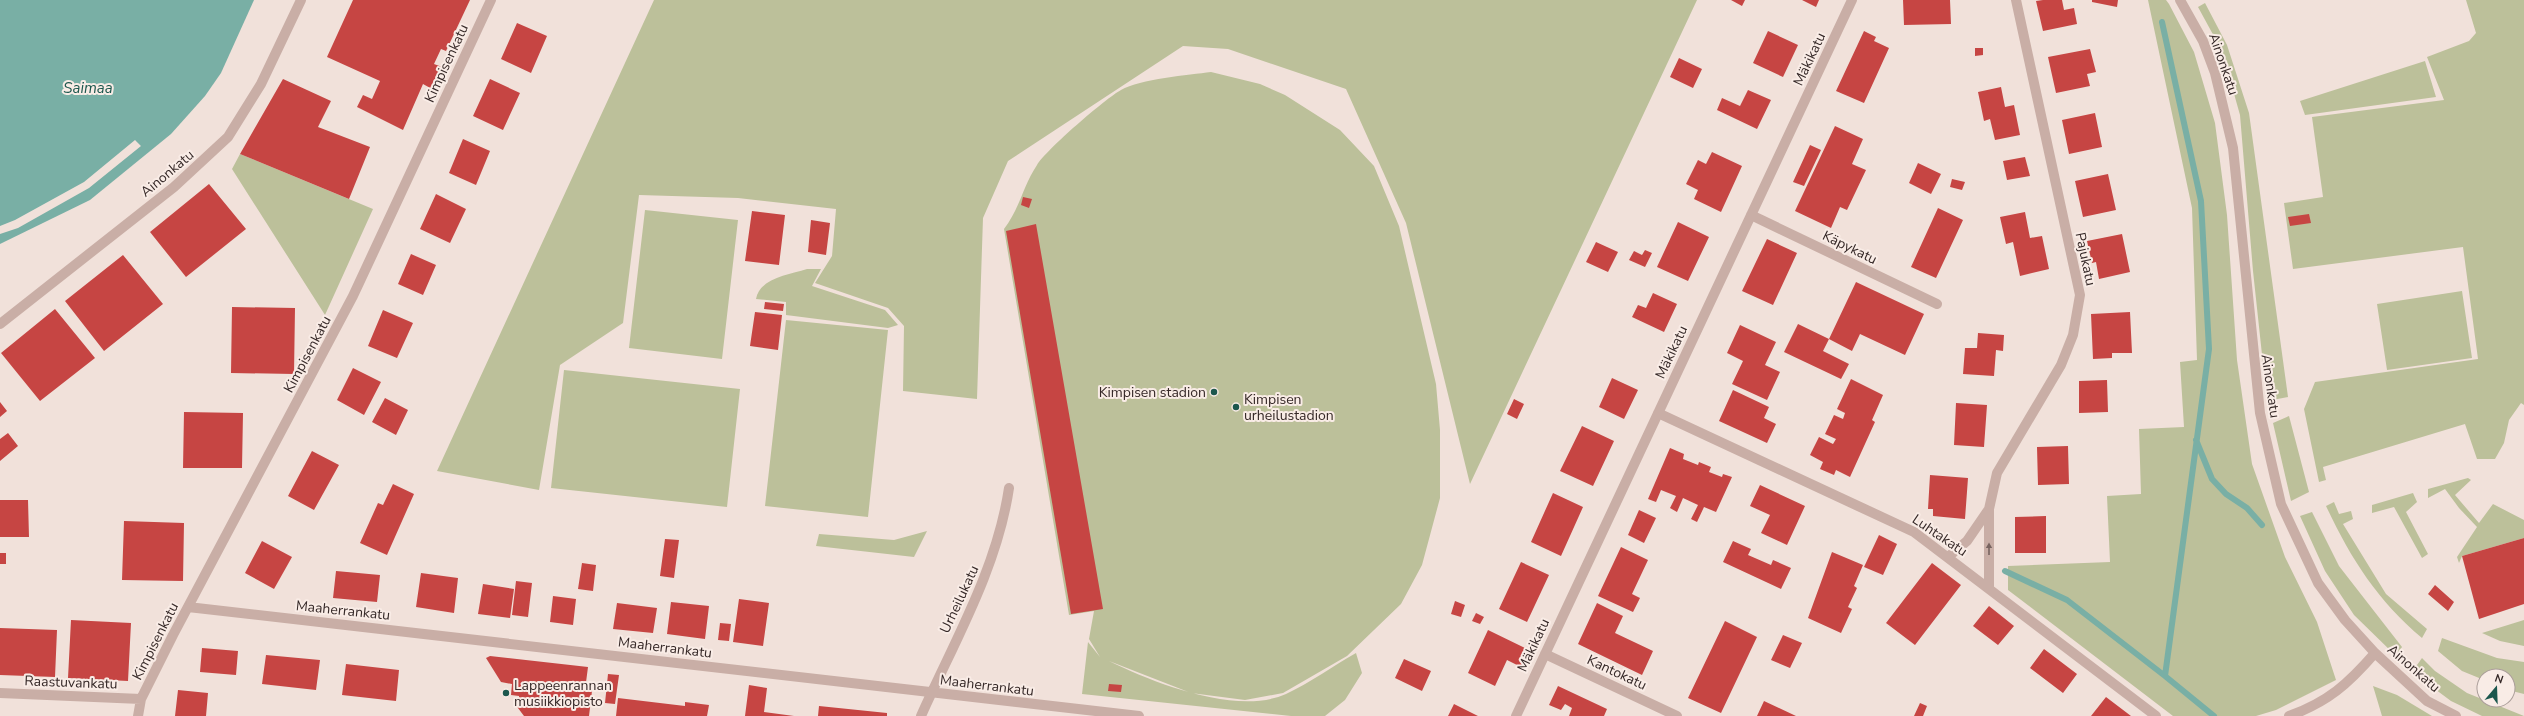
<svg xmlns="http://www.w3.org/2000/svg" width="2524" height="716" font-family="'Nunito Sans',sans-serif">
<rect width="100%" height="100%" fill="#f1e1da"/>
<!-- green -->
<path fill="#bcc09a" d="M654,0H1697L1470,484L1406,223L1346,89L1228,49L1183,46L1008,161L983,218L977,399L903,391L904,326L888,308L815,283L832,256L836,209L738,198L639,195L623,323L560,365L539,490L437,471Z
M2148,0H2166L2169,4L2194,52L2215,123L2227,215L2237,360L2252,464L2285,557L2317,622L2336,680L2276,710L2256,716H2173L2008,590V566L2110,562L2107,496L2141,494L2139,429L2184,427L2180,362L2197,360L2192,208Z
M2466,0H2524V405L2521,403L2509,420L2504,443L2495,459H2477L2465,424L2323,467L2326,480L2319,482L2304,409L2315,382L2478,359L2463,247L2293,269L2284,203L2323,197L2312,117L2444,100L2427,57L2469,41L2476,33Z
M2205,3L2227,45L2249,113L2288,397L2267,401L2253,271L2240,115L2222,51L2198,7Z
M2425,61L2436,97L2305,115L2300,101Z
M1211,72L1260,84L1285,95L1340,130L1374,166L1399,226L1436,384L1440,430V498L1422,565L1401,604L1347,656L1283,693L1245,700L1191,693L1109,661C1154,683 1237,716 1286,694C1310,683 1333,666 1356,653L1362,673L1345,700L1325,716H1291L1082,694L1088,642L1100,657L1089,639L1094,611L1069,615L1004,229C1020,208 1023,186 1037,165C1046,150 1106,98 1121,90C1140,79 1189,75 1211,72Z
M240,154L373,209L325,315L232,169Z
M645,210L738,220L722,359L629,348Z
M807,269H821L812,286L885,310L898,325L888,328L786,315V302L756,299C760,278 788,275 807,269Z
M2462,291L2472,358L2387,370L2377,304Z
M786,320L888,330L868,517L765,506Z
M564,370L740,389L727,507L551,488Z
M2289,416L2309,492L2291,501L2273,423Z
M2468,478L2471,480L2455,495L2479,523L2493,504L2524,520V538L2462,556L2459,563L2457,557L2477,527L2459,508L2445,489L2428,498V489Z
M2413,493L2417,502L2406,512L2428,554L2422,558L2394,507L2372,513V505Z
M2334,502L2339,514L2351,511L2353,519L2343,524L2386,594L2427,629L2422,638C2377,600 2351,559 2326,506Z
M2312,512L2339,566L2402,647L2396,656L2354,615L2325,571L2300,516Z
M927,531L914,557L816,546L819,534L894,540Z
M2524,620V646L2500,641L2482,633Z
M2442,638L2497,658L2524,662V694L2508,690V676H2484V680L2462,671L2438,651Z
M2422,658L2435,671L2467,693L2524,716H2482L2451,701L2412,672Z
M2373,686L2397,695L2432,716H2382Z"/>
<!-- water -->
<path fill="#79afa5" d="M0,0H254L221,73L205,96L171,134L90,200L0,244Z"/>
<!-- pier -->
<path fill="#f1e1da" d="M135,140L141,146L89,188L18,228L0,234V226L15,220L84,182Z"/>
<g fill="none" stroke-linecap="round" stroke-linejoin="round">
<!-- stream -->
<path stroke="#79afa5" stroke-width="6" d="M2196,440L2212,479L2226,494L2247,508L2262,525
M2005,571L2067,600L2165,676L2209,349L2201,201L2162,22
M2165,676L2214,716"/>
</g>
<!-- building -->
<path fill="#c64543" d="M353,0H470L446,51L441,49L434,64L442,67L432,89L423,84L403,130L357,107L363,95L372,99L380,81L327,57Z
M1731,0H1745L1742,6Z
M1802,0H1819L1816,7Z
M1903,0H1950L1951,24L1904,25Z
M2043,0H2062L2064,10L2074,8L2077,24L2043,31L2036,1Z
M2092,0H2118L2117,7L2092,2Z
M517,23L547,36L531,73L501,59Z
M1768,31L1798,45L1783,77L1753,63Z
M1864,31L1876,37L1874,41L1889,48L1864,103L1836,91Z
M1975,48H1983V55L1975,56Z
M2090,49L2096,72L2087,74L2090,86L2056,93L2048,57Z
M1679,58L1702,69L1693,88L1670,77Z
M283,79L331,101L318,127L370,147L349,199L240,154Z
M490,79L520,93L503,130L473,116Z
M2001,87L2005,107L2014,105L2020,135L1995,140L1990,119L1984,121L1978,92Z
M1748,90L1771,100L1757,129L1717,110L1722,98L1740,106Z
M2095,113L2102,147L2069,154L2062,120Z
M1835,126L1863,139L1852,164L1866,170L1847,210L1840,207L1831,228L1795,211Z
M463,139L490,151L476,185L449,173Z
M1810,145L1821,150L1804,186L1793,182Z
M1712,152L1742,166L1721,212L1694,199L1698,190L1686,184L1698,160L1706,164Z
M2025,157L2030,176L2007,180L2003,161Z
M1918,163L1941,174L1931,194L1909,183Z
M2108,174L2116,210L2083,217L2075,181Z
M1952,179L1965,182L1962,190L1950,187Z
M209,184L246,229L186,277L150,232Z
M436,194L466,209L450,243L420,229Z
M1023,197L1032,199L1029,208L1021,205Z
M1938,208L1963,220L1936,278L1911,267Z
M752,211L785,215L779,265L745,261Z
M2025,212L2030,238L2042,236L2049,269L2020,276L2013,242L2006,244L2000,217Z
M2309,214L2311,223L2290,226L2288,217Z
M811,220L830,223L826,255L808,252Z
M1678,222L1709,237L1688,281L1657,267Z
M1036,224L1103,609L1071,614L1006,231Z
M2122,234L2130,272L2099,279L2096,262L2092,263L2087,241Z
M1767,239L1797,253L1773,305L1742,291Z
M1596,242L1618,252L1608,272L1586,262Z
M1645,250L1652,253L1645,267L1629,260L1634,251L1642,255Z
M411,254L436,265L423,295L398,284Z
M123,255L163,304L104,351L65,301Z
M1856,282L1924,314L1905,355L1860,334L1852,351L1829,339Z
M1653,293L1677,304L1664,332L1632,317L1638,305L1646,308Z
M765,302L784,304L783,311L764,309Z
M232,307L295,308L294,374L231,373Z
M55,309L95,358L40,401L1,353Z
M383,310L413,323L397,358L368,346Z
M755,312L782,315L778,350L750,346Z
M2130,312L2132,353H2112V358L2093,359L2091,314Z
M1798,324L1829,339L1823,351L1849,364L1841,379L1784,352Z
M1740,325L1776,342L1765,365L1780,372L1767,400L1732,384L1743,361L1727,353Z
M1978,333L2004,335L2003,351L1996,350L1994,376L1963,374L1965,348H1977Z
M353,368L381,382L364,415L337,400Z
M1612,378L1638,390L1624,419L1599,407Z
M1851,379L1883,395L1872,420L1875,422L1850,477L1836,470L1834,475L1820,469L1823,462L1810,455L1819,437L1833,444L1836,439L1825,434L1834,415L1843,419L1845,413L1837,409Z
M2107,380L2108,412L2079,413V381Z
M1733,390L1769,407L1764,418L1776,424L1767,443L1719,421Z
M385,398L408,410L396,435L372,422Z
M1514,399L1524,404L1517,419L1507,414Z
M0,402L7,411L0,417Z
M1956,403L1987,405L1984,447L1954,445Z
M184,412L243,413L242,468H183Z
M1582,426L1614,441L1593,486L1560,471Z
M8,433L18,446L0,461V439Z
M2068,446L2069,484L2038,485L2037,447Z
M1670,448L1684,454L1683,459L1698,465L1699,462L1711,467L1709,472L1722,477L1723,474L1732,477L1716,512L1704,507L1697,522L1691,519L1698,505L1683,498L1677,512L1670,508L1676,496L1661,490L1656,502L1648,499Z
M312,451L339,465L314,510L288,496Z
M1930,475L1968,478L1965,519L1933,516V509H1928Z
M393,484L414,494L387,555L360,543L378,503L383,505Z
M1760,485L1805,506L1787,545L1761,533L1770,515L1750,506Z
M1553,493L1583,507L1561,556L1531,542Z
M0,500H28L29,537H0Z
M1639,510L1656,518L1644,543L1628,535Z
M2046,516V553H2015V517Z
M124,521L184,523L183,581L122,580Z
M1879,535L1897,544L1883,575L1864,567Z
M2524,538V604L2479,619L2462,556Z
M665,539L679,540L674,578L660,576Z
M262,541L292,557L274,589L245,573Z
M1733,541L1751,549L1748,555L1771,565L1773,560L1791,568L1781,589L1723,562Z
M1621,547L1648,560L1632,594L1640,598L1633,612L1598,596Z
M1832,552L1863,565L1854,586L1857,588L1848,607L1852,609L1841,633L1808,618Z
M0,553H6V564H0Z
M1521,562L1549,575L1527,622L1499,609Z
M582,563L596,565L593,591L578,589Z
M1932,563L1961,585L1915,645L1886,623Z
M336,571L380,575L377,602L333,598Z
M421,573L458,578L454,613L416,607Z
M516,581L532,583L528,617L512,615Z
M483,584L514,589L510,618L478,614Z
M2435,585L2454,602L2448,611L2428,594Z
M553,596L576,599L573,625L550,622Z
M739,599L769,603L763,646L733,642Z
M1455,601L1465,605L1461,617L1451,614Z
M671,602L709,606L705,639L667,634Z
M617,603L657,608L653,633L613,629Z
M1597,603L1623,616L1615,633L1653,651L1642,675L1578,644Z
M1989,606L2014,626L1998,645L1973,626Z
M1476,613L1484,617L1480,624L1472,621Z
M71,620L131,623L128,681L68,678Z
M1725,621L1757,637L1721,713L1688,698Z
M720,623L731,624L729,641L718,640Z
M0,628L57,630L55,677L0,675Z
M1488,630L1529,650L1521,667L1507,660L1495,686L1468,673Z
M1783,635L1802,643L1790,668L1771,660Z
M202,648L238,651L236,675L200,672Z
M2044,649L2077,674L2063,693L2030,668Z
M266,655L320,660L316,690L262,684Z
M490,656L588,667L585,690L592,691L589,716H524L515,704L519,700V696L511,695L512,684L501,682L486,658Z
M1404,659L1431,671L1422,691L1395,678Z
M346,664L399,670L396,701L342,695Z
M608,674L619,675L615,704L605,703Z
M1109,684L1122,685L1121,692L1108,691Z
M749,685L767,688L764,712L794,716H745Z
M1558,686L1607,709L1604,716H1569L1572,708L1565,704L1561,710L1549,705Z
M178,690L208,693L206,716H175Z
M2106,697L2131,716H2091Z
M618,698L685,706V702L709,705L707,716H616Z
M1764,701L1796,716H1757Z
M1920,703L1927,706L1923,716H1914Z
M1454,704L1478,716H1448Z
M819,706L887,713V716H818Z"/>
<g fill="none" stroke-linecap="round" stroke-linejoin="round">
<!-- minor -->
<path stroke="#c9aea6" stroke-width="10" d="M2180,0L2203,41L2215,73L2233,148L2260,413L2281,504L2318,583L2345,620L2375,653L2427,701L2456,716
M1751,215L1937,304
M0,324L174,187L228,137L261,84L301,0
M1658,413L1914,532L2156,716
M1948,557L1967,541L1989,509
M1989,588V509L1997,473L2061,365L2073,335L2080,295L2016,0
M188,607L1139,716
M1545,654L1677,716
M0,693L141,699
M138,716L141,699L173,635L353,296L491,0
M921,716C954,642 997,569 1009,488
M1516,716L1852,0
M2289,716C2328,702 2348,684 2375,653"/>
</g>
<!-- one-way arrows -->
<defs><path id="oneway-solid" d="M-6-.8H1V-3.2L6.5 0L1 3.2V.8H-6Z"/></defs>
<use fill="#786460" href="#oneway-solid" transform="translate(1989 549) rotate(-90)"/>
<!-- markers -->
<g fill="#1c574d" stroke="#f9ece6" stroke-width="1.5">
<circle cx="1214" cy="392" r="4"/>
<circle cx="1236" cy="407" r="4"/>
<circle cx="506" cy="693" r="4"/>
</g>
<g text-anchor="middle" stroke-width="4" stroke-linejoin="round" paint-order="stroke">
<!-- street labels -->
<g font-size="14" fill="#352827" stroke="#f9ece6">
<text transform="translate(1809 59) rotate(-65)" y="5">Mäkikatu</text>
<text transform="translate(446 63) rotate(-65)" y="5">Kimpisenkatu</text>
<text transform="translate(2224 64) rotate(71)" y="5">Ainonkatu</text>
<text transform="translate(167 173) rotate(-40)" y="5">Ainonkatu</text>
<text transform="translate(1850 247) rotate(26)" y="5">Käpykatu</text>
<text transform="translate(2086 259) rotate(78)" y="5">Pajukatu</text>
<text transform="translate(1671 352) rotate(-65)" y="5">Mäkikatu</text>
<text transform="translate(307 354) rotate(-62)" y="5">Kimpisenkatu</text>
<text transform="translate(2271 386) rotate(82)" y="5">Ainonkatu</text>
<text transform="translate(1940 535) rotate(34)" y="5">Luhtakatu</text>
<text transform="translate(959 599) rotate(-65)" y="5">Urheilukatu</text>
<text transform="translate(343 610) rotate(6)" y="5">Maaherrankatu</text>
<text transform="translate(155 641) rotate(-63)" y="5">Kimpisenkatu</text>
<text transform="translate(1533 645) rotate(-65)" y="5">Mäkikatu</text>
<text transform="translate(665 647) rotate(7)" y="5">Maaherrankatu</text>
<text transform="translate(2414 668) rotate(41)" y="5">Ainonkatu</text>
<text transform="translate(1617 672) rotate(25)" y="5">Kantokatu</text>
<text transform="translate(71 682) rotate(2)" y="5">Raastuvankatu</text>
<text transform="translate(987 685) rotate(7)" y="5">Maaherrankatu</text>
</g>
<!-- poi labels -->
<g font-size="14" fill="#352827" stroke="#f9ece6" text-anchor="start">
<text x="1206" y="397" text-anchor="end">Kimpisen stadion</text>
<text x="1244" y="404">Kimpisen<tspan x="1244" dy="16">urheilustadion</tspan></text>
<text x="514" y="690">Lappeenrannan<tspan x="514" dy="16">musiikkiopisto</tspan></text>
</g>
<!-- water labels -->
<g font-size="15" font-style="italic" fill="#1c574d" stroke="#f9ece6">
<text x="88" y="93">Saimaa</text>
</g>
</g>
<!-- north arrow -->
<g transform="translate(2496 688) rotate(19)"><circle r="19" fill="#f9ece6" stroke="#ab9e9a"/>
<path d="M0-3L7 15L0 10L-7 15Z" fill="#1c574d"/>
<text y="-6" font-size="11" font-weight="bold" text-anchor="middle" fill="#352827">N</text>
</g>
</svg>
